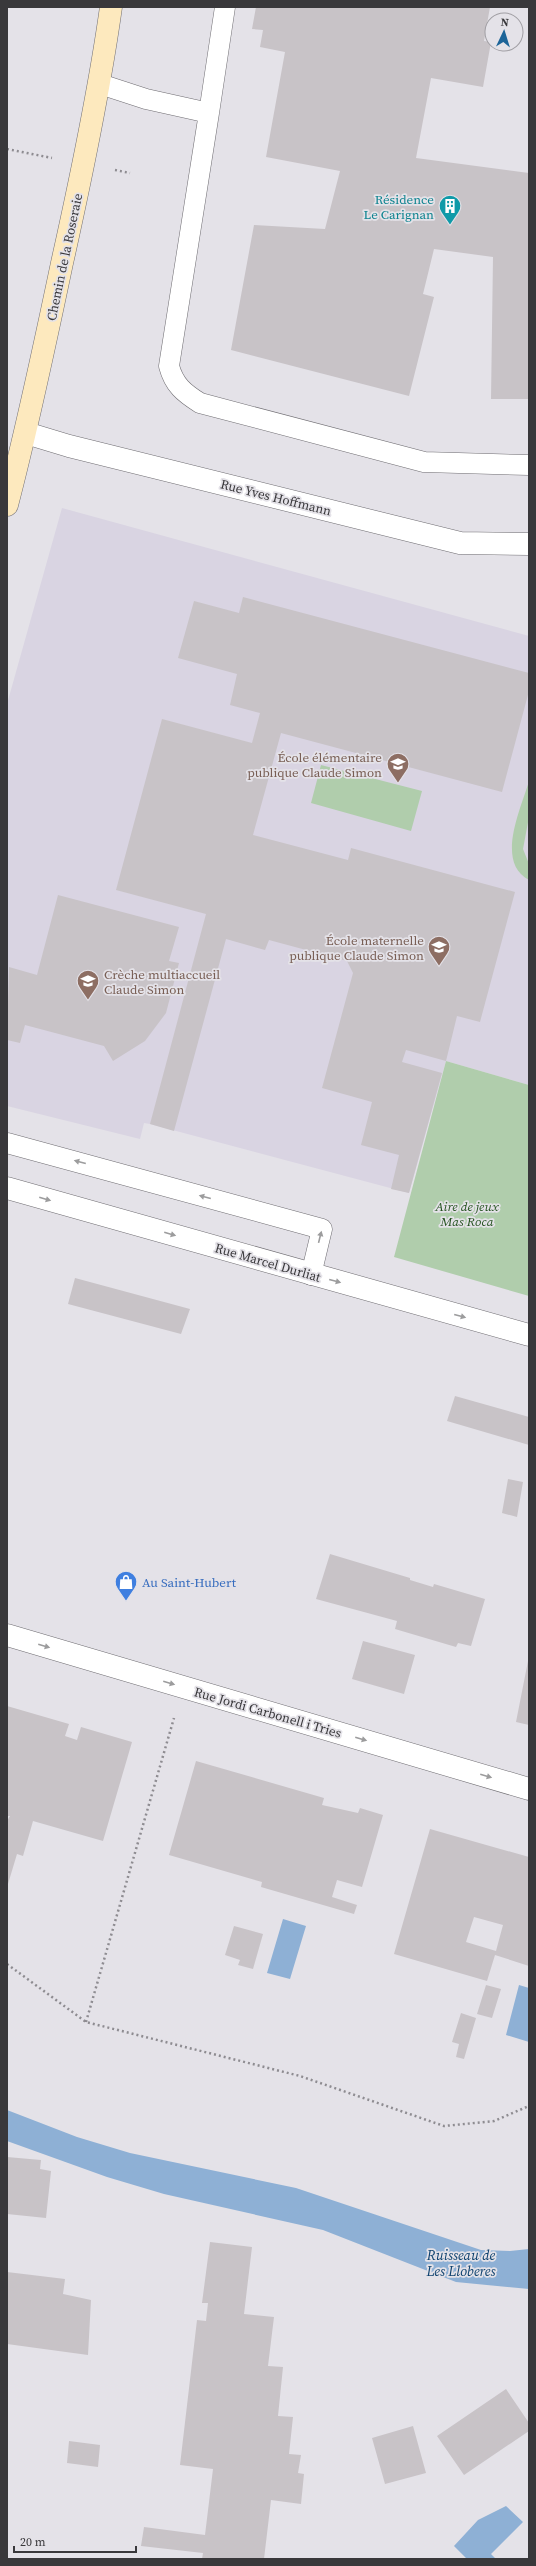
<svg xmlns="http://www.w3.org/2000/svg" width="536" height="2566" font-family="'Source Serif 4',serif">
<rect width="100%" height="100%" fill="#e4e2e8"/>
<!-- built -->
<path fill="#d9d4e2" d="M62,508L529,636V1085L446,1061L409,1193L150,1124L144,1123L140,1139L7,1106V704Z"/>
<!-- green -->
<path fill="#b0cdac" d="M321,765L422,791L411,831L311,803Z
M529,781V817L523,849L529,864V880C495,862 521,809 529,781Z
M446,1061L529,1085V1296L394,1257Z"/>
<!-- water -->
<path fill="#8eb0d5" d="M283,1919L306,1926L290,1979L267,1973Z
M519,1985L529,1988V2042L506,2035Z
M7,2110L77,2137L130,2153L296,2188L481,2250L510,2251L529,2249V2289L456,2282L323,2230L164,2194L107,2177L7,2141Z
M506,2506L523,2522L491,2554L496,2559H467L454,2546L478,2520Z"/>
<!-- building -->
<path fill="#c8c3c7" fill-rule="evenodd" d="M256,7H490L484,41L491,42L483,87L431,78L416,158L529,173V399H491L493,257L434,249L423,294L434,297L409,396L231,350L254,225L325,229L340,171L266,157L285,52L260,47L263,30L252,29Z
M243,597L529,673V691L502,792L281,733L253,835L348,860L351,848L515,892L480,1022L457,1016L446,1061L406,1050L402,1062L442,1073L409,1193L391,1189L399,1155L361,1145L372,1102L322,1088L353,973L347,961L269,940L265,950L226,939L174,1131L150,1124L206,914L116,890L162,719L252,743L260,713L230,705L237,674L178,658L194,601L239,613Z
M58,895L179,927L169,961L179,963L166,1013L145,1041L113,1061L104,1046L25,1025L20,1043L7,1040L9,967L37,975Z
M75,1278L190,1309L181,1334L68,1304Z
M455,1396L529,1417V1445L447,1421Z
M508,1479L523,1482L517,1517L502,1513Z
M330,1554L410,1578V1580L433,1587L434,1584L485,1599L471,1646L458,1643L456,1647L395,1629L397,1621L316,1599Z
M363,1641L415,1655L404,1694L352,1679Z
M528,1661H529V1725L516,1722Z
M7,1706L69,1724L65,1736L77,1740L81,1727L132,1742L103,1841L33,1821L23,1856L17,1854L8,1884L7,1821L10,1816H7Z
M196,1761L324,1798L322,1805L358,1813L360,1808L383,1815L362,1887L337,1880L332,1897L357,1905L354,1914L261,1887L262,1882L169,1855Z
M430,1829L529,1857V1966L495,1955L487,1981L394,1954ZM474,1917L503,1925L496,1951L466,1942Z
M234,1926L263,1934L253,1969L238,1965L240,1960L225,1955Z
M486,1985L501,1989L492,2018L477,2014Z
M461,2013L476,2018L464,2059L456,2057L459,2044L452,2042Z
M7,2157L41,2160L40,2169L51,2171L46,2218L7,2214Z
M210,2242L252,2247L244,2314L274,2317L268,2366L283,2367L278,2416L293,2417L289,2454L301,2455L298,2473L304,2474L301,2504L271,2500L264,2559H202L203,2553L141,2546L144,2527L205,2535L213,2469L180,2465L197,2320L206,2321L208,2303H202Z
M7,2272L65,2279L63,2294L91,2300L88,2355L7,2344Z
M506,2389L529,2423V2431L464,2475L437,2436Z
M413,2426L426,2473L385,2484L372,2438Z
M69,2441L100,2445L98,2467L67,2463Z"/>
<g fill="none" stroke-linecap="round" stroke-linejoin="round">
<!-- lane casing -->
<g stroke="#6f6d72" stroke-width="21">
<path id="lane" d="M100,84L146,99L209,113L169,366C174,385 184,393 200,403L424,462L529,465
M209,113L225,7
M7,1143L322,1229L311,1275"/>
</g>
<!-- street casing -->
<g stroke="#6f6d72" stroke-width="23">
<path id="street" d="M26,433L69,446L460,543L529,544
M7,1188L529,1335
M7,1635L529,1789"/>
</g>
<!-- secondary casing -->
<g stroke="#6f6d72" stroke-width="23">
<path id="secondary" d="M7,505C28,425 45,344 62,263C81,178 99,93 111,7"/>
</g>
<!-- path -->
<path stroke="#8e8c91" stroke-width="2.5" stroke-dasharray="2 3" stroke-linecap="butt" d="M7,149L52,158
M115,170L130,173
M7,1964L86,2022L300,2076L444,2126L494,2121L529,2106
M86,2022L174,1718"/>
<!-- lane -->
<use href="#lane" stroke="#fff" stroke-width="20"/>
<!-- street -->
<use href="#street" stroke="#fff" stroke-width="22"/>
<!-- secondary -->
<use href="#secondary" stroke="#fde9be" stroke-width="22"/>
</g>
<!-- one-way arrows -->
<defs><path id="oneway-solid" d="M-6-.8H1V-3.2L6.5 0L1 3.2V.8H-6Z"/></defs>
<g fill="#9c9c9d">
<use href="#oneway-solid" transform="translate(80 1162) rotate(-165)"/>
<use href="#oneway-solid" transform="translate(205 1197) rotate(-165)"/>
<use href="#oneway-solid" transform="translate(45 1199) rotate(16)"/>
<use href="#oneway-solid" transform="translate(170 1234) rotate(16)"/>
<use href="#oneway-solid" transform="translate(320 1237) rotate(-76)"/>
<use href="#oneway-solid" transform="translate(335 1281) rotate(15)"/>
<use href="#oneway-solid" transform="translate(460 1316) rotate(15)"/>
<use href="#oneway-solid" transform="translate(44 1646) rotate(16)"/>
<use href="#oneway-solid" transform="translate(169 1683) rotate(16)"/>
<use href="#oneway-solid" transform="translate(361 1739) rotate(16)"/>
<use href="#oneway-solid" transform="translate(486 1776) rotate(16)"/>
</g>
<!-- icons -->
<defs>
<g id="building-pin" transform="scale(1.15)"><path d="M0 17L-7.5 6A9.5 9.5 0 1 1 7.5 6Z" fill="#0f9aa8" stroke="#e4e2e8"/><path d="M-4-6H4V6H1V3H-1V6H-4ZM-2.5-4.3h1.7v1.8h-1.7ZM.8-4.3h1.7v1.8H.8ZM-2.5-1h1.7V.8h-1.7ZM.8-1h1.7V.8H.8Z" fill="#fff"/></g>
<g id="school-pin" transform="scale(1.15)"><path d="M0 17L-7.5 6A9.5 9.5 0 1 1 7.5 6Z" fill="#8d6e63" stroke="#e4e2e8"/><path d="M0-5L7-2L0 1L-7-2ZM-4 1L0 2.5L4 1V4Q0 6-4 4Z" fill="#fff"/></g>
<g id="shop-pin" transform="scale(1.15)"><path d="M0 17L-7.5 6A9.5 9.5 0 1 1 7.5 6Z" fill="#3f7fe0" stroke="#e4e2e8"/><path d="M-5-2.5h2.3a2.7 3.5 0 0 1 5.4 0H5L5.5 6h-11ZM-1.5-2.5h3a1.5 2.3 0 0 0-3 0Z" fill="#fff"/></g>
</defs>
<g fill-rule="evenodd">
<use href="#building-pin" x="450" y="206"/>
<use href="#school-pin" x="398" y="764"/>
<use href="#school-pin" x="439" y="947"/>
<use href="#school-pin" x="88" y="981"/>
<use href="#shop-pin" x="126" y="1582"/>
</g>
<g text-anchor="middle" stroke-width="3.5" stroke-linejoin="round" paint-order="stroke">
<!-- culture labels -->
<g font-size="13" fill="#0d838f" stroke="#e4e2e8" text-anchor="end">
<text x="434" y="204">Résidence<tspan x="434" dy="15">Le Carignan</tspan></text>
</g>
<!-- street labels -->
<g font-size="13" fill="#39383b" stroke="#e4e2e8">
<text transform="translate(64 257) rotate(-78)" y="5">Chemin de la Roseraie</text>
<text transform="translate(276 497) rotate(14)" y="5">Rue Yves Hoffmann</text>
<text transform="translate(268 1262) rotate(16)" y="5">Rue Marcel Durliat</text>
<text transform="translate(268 1712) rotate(16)" y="5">Rue Jordi Carbonell i Tries</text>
</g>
<!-- education labels -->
<g font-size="13" fill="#785e54" stroke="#e4e2e8" text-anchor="end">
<text x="382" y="762">École élémentaire<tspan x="382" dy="15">publique Claude Simon</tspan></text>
<text x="424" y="945">École maternelle<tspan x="424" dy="15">publique Claude Simon</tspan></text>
<text x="104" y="979" text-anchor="start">Crèche multiaccueil<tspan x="104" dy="15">Claude Simon</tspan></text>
</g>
<!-- park labels -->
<g font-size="13" font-style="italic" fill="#24521f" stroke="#e4e2e8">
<text x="467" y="1211">Aire de jeux<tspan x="467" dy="15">Mas Roca</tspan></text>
</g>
<!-- shop labels -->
<g font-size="13" fill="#366cbe" stroke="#e4e2e8" text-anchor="start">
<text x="142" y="1587">Au Saint-Hubert</text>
</g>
<!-- water labels -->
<g font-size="14" font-style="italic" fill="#0c406e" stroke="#e4e2e8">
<text x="461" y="2260">Ruisseau de<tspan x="461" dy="16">Les Lloberes</tspan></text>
</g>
</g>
<!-- border -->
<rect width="536" height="2566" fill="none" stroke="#39383b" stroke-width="16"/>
<!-- north arrow -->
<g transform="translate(504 32) rotate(4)"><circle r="19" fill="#e4e2e8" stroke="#a09ea3"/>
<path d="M0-3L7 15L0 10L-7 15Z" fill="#1c6498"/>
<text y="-6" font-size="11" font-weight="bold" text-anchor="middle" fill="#39383b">N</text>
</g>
<!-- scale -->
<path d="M14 2546v6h122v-6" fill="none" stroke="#39383b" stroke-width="2"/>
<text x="20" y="2546" font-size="12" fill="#39383b" stroke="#e4e2e8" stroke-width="3" paint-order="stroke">20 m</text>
</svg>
